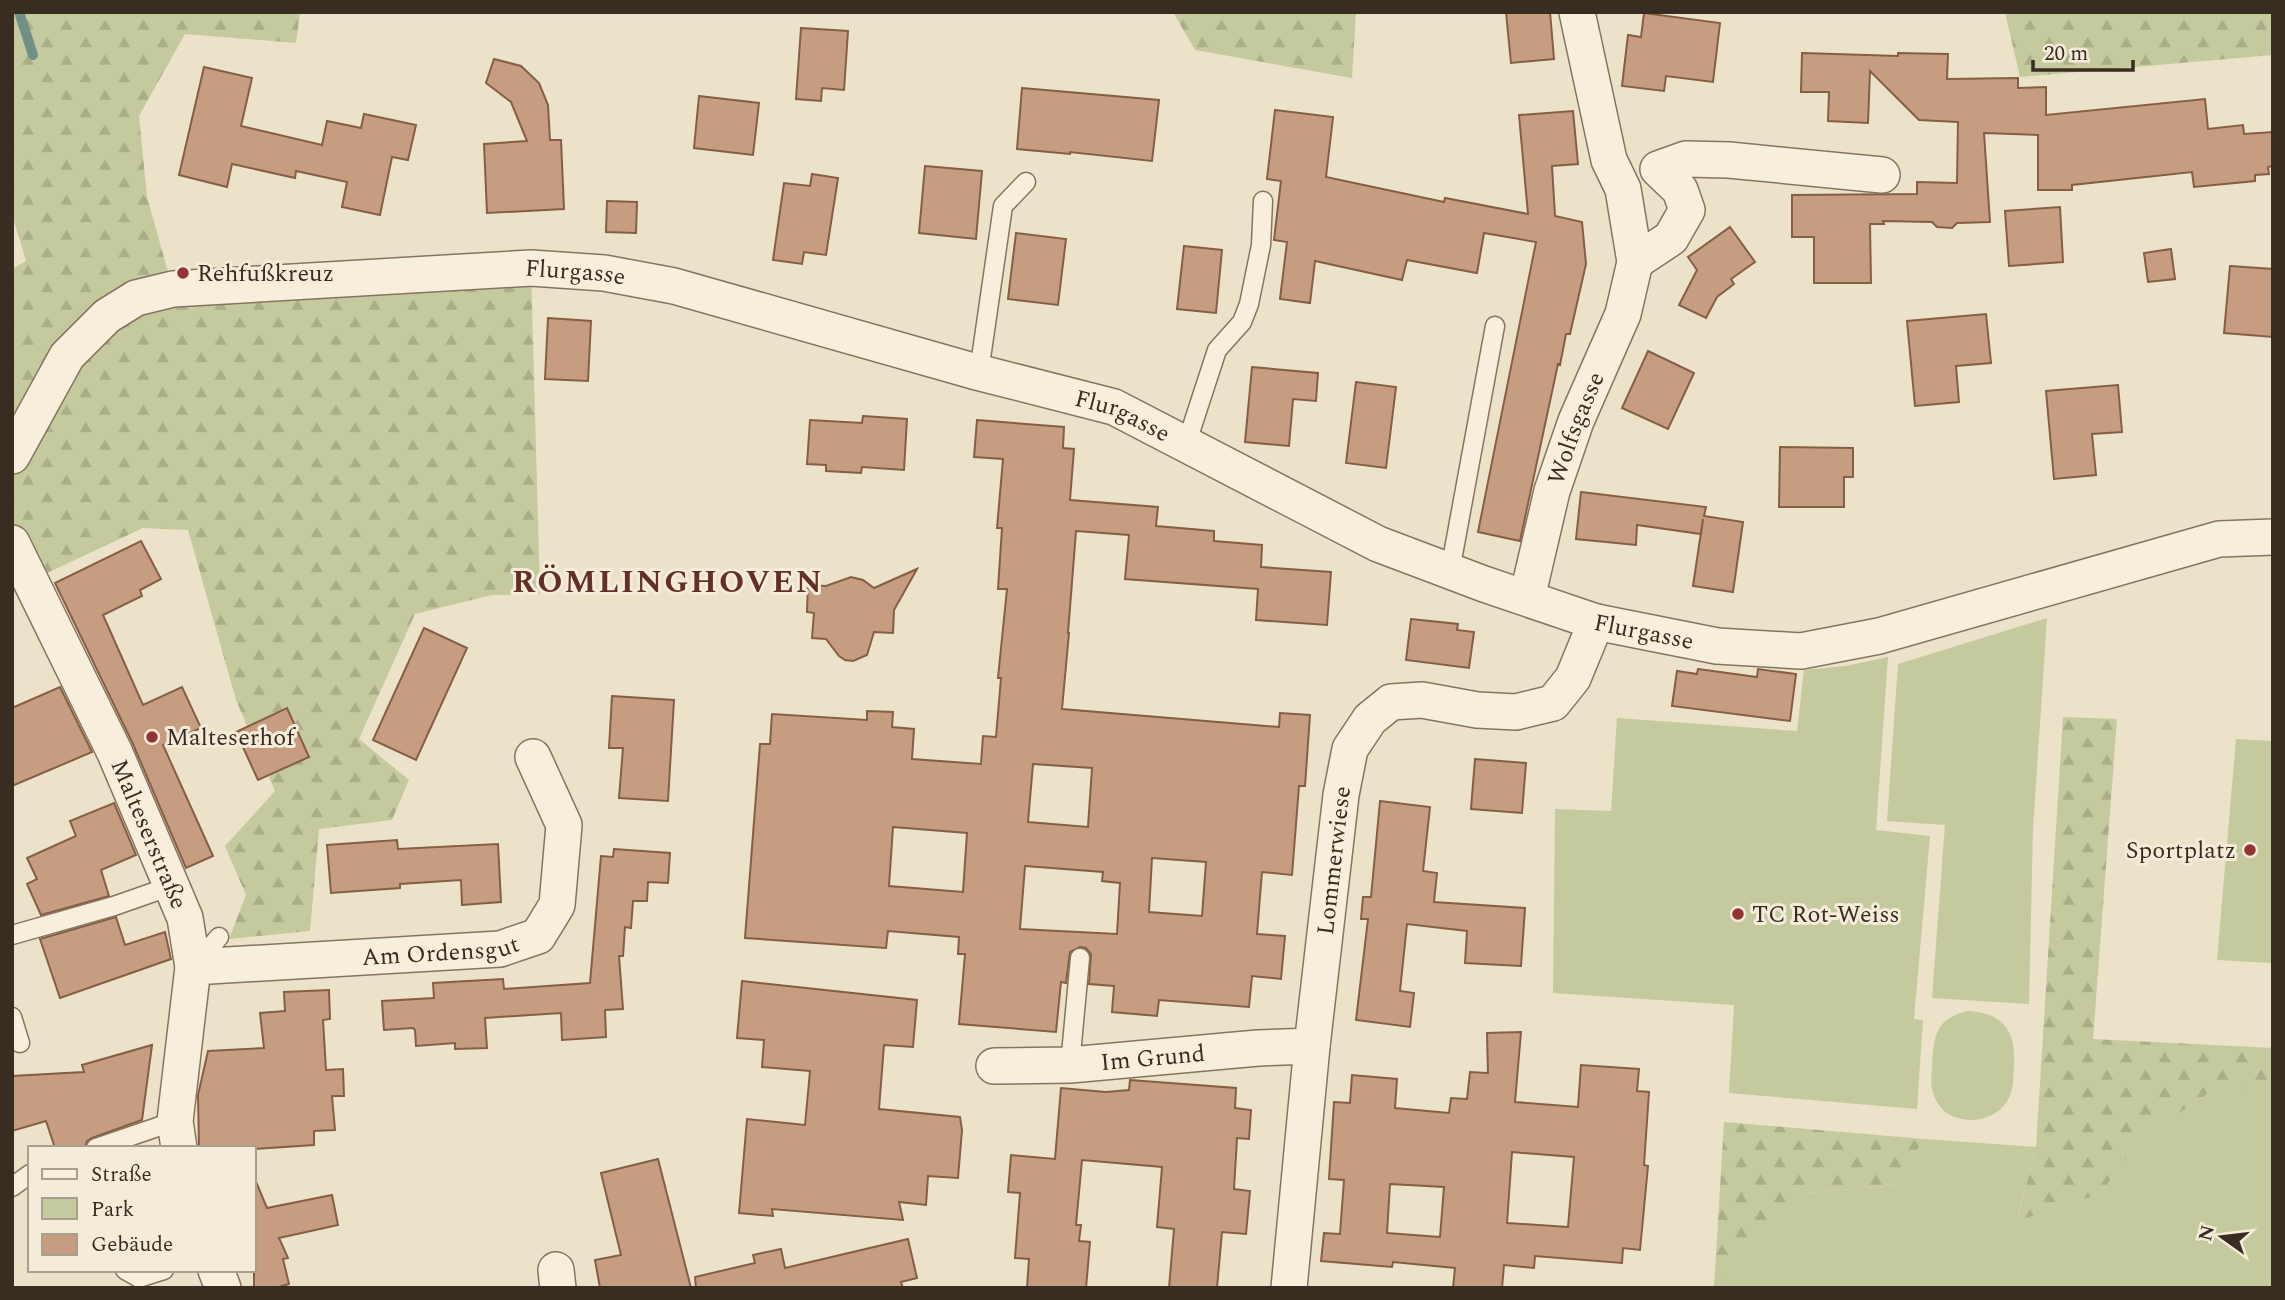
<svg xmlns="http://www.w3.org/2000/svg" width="2285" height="1300" font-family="Spectral,serif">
<defs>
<pattern id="forest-firs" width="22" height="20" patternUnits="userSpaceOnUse" patternTransform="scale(1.75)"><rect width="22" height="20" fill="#c5ca9e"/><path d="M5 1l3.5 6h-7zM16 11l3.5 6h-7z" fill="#aaae88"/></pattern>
</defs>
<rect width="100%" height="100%" fill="#ece1c9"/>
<!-- green -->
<path fill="#c5ca9e" d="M2047,618L2033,828L2029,1004L1932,998L1945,825L1887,821L1898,664Z
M1888,657L1876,830L1930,836L1914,1019L1923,1020L1917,1109L1729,1093L1734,1005L1553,993L1555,809L1611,811L1617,718L1797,731L1804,670L1846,666Z
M2236,739L2273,741V963L2217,960Z
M1968,1011C2005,1013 2016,1032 2014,1067C2013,1074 2014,1082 2012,1089C2007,1113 1981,1125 1958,1118C1947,1115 1940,1109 1935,1098C1930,1088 1931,1078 1932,1067C1934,1037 1934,1019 1968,1011Z
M2273,1083V1288L1714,1287L1809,1193L1895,1185L1924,1139L2036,1147L2017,1220L2100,1194L2140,1140L2210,1092Z"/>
<!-- forest -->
<path fill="url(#forest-firs)" d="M12,12H300L296,43L185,34L139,116L147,197L174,293L531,268L540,594L492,595L415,614L359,739L409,780L392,820L319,829L310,931L229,939L246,895L225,846L275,791L236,700L188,530L143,528L30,581L12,543V269L26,261L12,214Z
M1173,12H1356L1352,78L1195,50Z
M2005,12H2273V55L2020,77Z
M2063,717L2117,719L2093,1039L2273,1048V1085L2210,1092L2140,1140L2100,1194L2017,1221L2036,1147Z
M1724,1122L1924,1139L1895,1185L1809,1193L1714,1288Z"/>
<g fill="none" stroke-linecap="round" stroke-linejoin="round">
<!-- stream -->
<path stroke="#708f87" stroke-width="10" d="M19,12L33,55"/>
</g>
<!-- building -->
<path fill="#c79d82" stroke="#855e46" stroke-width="2" fill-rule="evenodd" d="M1506,12H1550L1554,59L1511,63Z
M1644,13L1720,23L1713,82L1666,76L1664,91L1622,86L1628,35L1641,37Z
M801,28L848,31L844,90L822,88L821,101L796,99Z
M1802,53L1898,56V53L1948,54L1947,79L2018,78V88L2046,87V115L2205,99L2208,129L2243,125L2244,134L2273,132V166L2268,167L2269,174L2255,175V181L2194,187L2192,172L2072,185V190H2038V135L1984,133L1990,222L1957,223L1952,228L1937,227L1932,222L1883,221L1884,224H1870L1871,283H1814V237H1792V195L1917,194V182L1957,183L1958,122L1919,120L1870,71L1868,123L1828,121L1829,92H1801Z
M494,59L521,66L539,83L548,105L550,140H561L564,209L487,213L484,144L527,141L511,102L486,83Z
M204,67L252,78L241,126L322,145L327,121L361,128L364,114L416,125L408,160L392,157L380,215L342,207L347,182L296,171L295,178L232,164L227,187L179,175Z
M1022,88L1159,100L1152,161L1070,152V154L1017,149Z
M699,96L759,103L753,155L694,148Z
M1275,110L1333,117L1326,177L1444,202L1445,198L1528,214L1519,115L1573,111L1578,164L1552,166L1555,216L1582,222L1586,264L1570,334H1566L1560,365L1558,364L1520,541L1478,532L1536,242L1484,233L1477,273L1407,260L1402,280L1315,261L1310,303L1280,299L1287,242L1274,240L1281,181L1267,179Z
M925,166L982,171L976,239L919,233Z
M812,174L838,178L826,255L804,252L802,264L773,260L784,183L810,186Z
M607,201L637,202L636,233L606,232Z
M2060,207L2063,262L2009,266L2005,211Z
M1730,227L1755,262L1731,279L1734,284L1717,297L1706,318L1679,305L1697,270L1688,257Z
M1016,233L1066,239L1058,305L1008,299Z
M1184,246L1222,250L1216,313L1177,309Z
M2171,249L2175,279L2148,282L2144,253Z
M2230,266L2273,269V337L2224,333Z
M1986,314L1991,363L1956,366L1959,402L1915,406L1907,321Z
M548,318L591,321L588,381L545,379Z
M1648,351L1694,373L1668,429L1622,408Z
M1252,367L1318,373L1316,401L1293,399L1289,446L1245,442Z
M1356,382L1396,387L1386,468L1346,463Z
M2118,385L2122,432L2092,434L2096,475L2054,479L2046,391Z
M863,416L907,419L904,470L862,467L861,473L826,471V465L807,464L810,420L862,423Z
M977,420L1064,427L1063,448L1074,449L1070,500L1158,507L1156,526L1214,531V541L1262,545L1261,567L1331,572L1327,625L1256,620L1258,589L1125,579L1129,535L1076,531L1068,633H1069L1062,709L1279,727L1280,713L1310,715L1305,786H1299L1292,875L1262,872L1257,934L1285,936L1281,979L1252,976L1249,1007L1159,1000L1157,1016L1112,1012L1114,986L1089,984L1091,954L1086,948L1080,947L1070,952L1066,983L1061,982L1056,1032L959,1024L965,954H958L959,937L888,931L886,948L745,938L760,744H770L772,714L867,720V711L893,712L892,727L914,729L912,759L981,764L983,736L996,737L1001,678H998L1007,589H998L1002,528H997L1003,459L974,457ZM1033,764L1092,768L1088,827L1028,822ZM893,827L967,833L963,892L889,886ZM1152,858L1206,862L1202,916L1149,912ZM1025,866L1103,872L1102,881L1120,883L1117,934L1020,929Z
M1780,447L1853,448V477H1844V507H1779Z
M1581,492L1706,507L1704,516L1743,522L1733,592L1693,586L1703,519L1701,534L1637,525L1636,545L1576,539Z
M141,541L161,579L140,590L142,596L103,615L143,705L182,687L201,728L163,745L213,856L186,868L133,744L55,583Z
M917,569L894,610L893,633L874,632L867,655L853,661L845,660L839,656L826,639L812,638L814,613L807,612L808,585L826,586L851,577L863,580L874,588Z
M1411,619L1458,624L1457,630L1474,632L1469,668L1406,660Z
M424,628L467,648L416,760L373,740Z
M1698,669L1757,677L1758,669L1796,674L1790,721L1672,706L1677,671L1697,674Z
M60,687L92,752L12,786V708Z
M612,696L674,700L668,801L619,798L623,748H609Z
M287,708L309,757L258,780L236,732Z
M1475,759L1526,763L1522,813L1471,809Z
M1380,801L1430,807L1423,871L1437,873L1434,902L1525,908L1521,966L1465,963L1467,931L1407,924L1400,991L1414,993L1410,1027L1356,1020L1368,919H1361L1363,897H1371Z
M114,803L136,855L101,870L109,896L41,915L27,884L37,879L27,858L76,836L70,821Z
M397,840L398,849L498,844L501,902L462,905L461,880L400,884V888L331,893L327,845Z
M614,849L670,853L668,883L648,882L647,901H633L631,928L625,927L623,956H619L623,1009L605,1010L606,1037L562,1040L561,1013L485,1018L487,1048L455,1049V1043L416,1046L415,1030L413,1028L384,1030L382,1001L434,998L433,983L503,979L504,989L590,983L601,856L613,857Z
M116,917L125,945L165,932L171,959L60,998L40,939Z
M742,981L917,1000L913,1047L884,1045L879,1109L960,1117L962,1130L958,1178L928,1176L926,1205L899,1202L903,1220L772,1209L773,1216L739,1213L747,1119L805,1125L810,1071L762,1067L764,1040L737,1038Z
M329,990L330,1019L323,1020L326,1070L343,1069L344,1096H332L335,1130L314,1131V1145L254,1149L199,1148L198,1095L208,1051L264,1048L260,1013L285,1011L284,992Z
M1521,1032L1515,1102L1578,1107L1581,1065L1639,1069L1637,1091L1649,1092L1644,1165L1648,1166L1640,1250L1623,1248L1622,1263L1535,1256L1534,1268L1504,1265L1502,1288H1453L1455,1268L1393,1262L1392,1267L1321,1261L1324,1233L1340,1234L1344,1180L1329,1179L1334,1102L1350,1103L1352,1075L1397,1079L1395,1108L1449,1113L1451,1098L1467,1099L1470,1072L1488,1073L1487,1033ZM1512,1152L1574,1157L1568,1227L1507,1223ZM1390,1184L1444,1187L1440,1237L1387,1233Z
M152,1045L142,1120L92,1138L87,1141L85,1148H55L46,1121L12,1131V1076L84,1072L82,1065Z
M1130,1080L1236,1088L1235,1108L1251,1110L1249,1139L1237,1138L1234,1189L1250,1191L1246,1234L1222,1232L1217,1288H1169L1174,1229L1157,1227L1162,1167L1082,1160L1076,1225H1081L1079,1241L1090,1242L1086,1288H1027L1029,1259L1015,1258L1020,1193L1008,1192L1011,1155L1055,1159L1061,1088L1106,1092L1129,1090Z
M658,1159L691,1288H600L595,1260L621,1255L601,1173Z
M254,1177L267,1208L332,1195L338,1225L279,1238L288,1258L283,1259L289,1284L275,1288H254Z
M908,1239L917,1278L901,1282L903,1288H696L695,1277L755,1263L753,1255L781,1249L785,1268Z"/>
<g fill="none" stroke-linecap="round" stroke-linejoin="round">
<!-- lane casing -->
<g stroke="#87745f" stroke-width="21">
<path id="lane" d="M979,372L1003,206L1026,182
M1186,445L1217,350L1242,322L1249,304L1261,245L1263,201
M1450,571L1495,326
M12,935L114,906L171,886
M194,966L219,937
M12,1017L20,1043
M1070,1065L1080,958
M96,1148L175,1121
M12,1187L30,1174
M125,1270L139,1278L164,1270"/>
</g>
<!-- street casing -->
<g stroke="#87745f" stroke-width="38">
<g id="street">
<path d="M1635,262L1671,238L1687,210L1680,190L1658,169L1686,159L1729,160L1882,175"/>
<path id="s1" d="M12,456L67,356L107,316L136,298L173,289L531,268L604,273L674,286L973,371L1114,407L1378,544L1484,584L1596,622L1717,646L1801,651L1879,636L2219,539L2273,537"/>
<path id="s2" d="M12,543L115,753L185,918L193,967L175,1121L179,1148"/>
<path id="s3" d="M1527,598L1552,491L1576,421L1623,314L1635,262L1623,189L1609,160L1577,12"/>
<path id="s4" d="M193,967L500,949L538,936L557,905L564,825L533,757"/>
<path id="s5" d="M994,1066L1070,1065L1258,1048L1312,1046"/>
<path d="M216,1270L223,1288"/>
<path d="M556,1270L558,1288"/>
<path id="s6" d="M1289,1288L1312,1046L1341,795L1350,749L1370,719L1391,702L1422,700L1477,710L1516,712L1553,703L1573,678L1596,622"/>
</g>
</g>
<!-- lane -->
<use href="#lane" stroke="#f7eedc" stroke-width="18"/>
<!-- street -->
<use href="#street" stroke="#f7eedc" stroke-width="35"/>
</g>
<!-- markers -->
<g fill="#923336" stroke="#f4ebd8" stroke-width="2.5">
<circle cx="183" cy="273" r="7"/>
<circle cx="152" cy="737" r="7"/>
<circle cx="2250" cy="850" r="7"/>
<circle cx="1738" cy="914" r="7"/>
</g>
<g text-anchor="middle" stroke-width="6" stroke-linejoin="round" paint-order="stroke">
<!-- poi labels -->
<g font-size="24" fill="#392c21" stroke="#f4ebd8" text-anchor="start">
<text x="197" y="281">Rehfußkreuz</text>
<text x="166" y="745">Malteserhof</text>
<text x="2236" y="858" text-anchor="end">Sportplatz</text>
<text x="1752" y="922">TC Rot-Weiss</text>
</g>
<!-- street labels -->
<g font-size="24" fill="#392c21" stroke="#f4ebd8">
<text dy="8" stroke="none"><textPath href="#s1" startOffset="646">Flurgasse</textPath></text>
<text dy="8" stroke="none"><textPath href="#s1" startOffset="1213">Flurgasse</textPath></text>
<text dy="8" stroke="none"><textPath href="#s3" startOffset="177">Wolfsgasse</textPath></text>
<text dy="8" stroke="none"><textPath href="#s1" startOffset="1780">Flurgasse</textPath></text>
<text dy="8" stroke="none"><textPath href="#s2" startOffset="322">Malteserstraße</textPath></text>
<text dy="8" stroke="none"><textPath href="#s6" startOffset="430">Lommerwiese</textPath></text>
<text dy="8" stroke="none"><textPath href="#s4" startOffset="248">Am Ordensgut</textPath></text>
<text dy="8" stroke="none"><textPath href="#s5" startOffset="159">Im Grund</textPath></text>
</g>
<!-- district labels -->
<g font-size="32" font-weight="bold" letter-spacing="2" fill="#633024" stroke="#f4ebd8">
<text x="668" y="592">RÖMLINGHOVEN</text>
</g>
</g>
<!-- border -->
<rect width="2285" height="1300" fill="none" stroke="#392c21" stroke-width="28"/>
<!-- legend -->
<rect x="28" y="1146" width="228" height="126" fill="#f4ebd8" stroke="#a99f8f" stroke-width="2"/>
<rect x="42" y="1169" width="35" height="10" fill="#f7eedc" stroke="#a99f8f" stroke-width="2"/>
<text x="91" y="1181" font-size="21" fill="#392c21">Straße</text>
<rect x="42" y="1198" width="35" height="21" fill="#c5ca9e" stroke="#a99f8f" stroke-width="2"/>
<text x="91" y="1216" font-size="21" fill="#392c21">Park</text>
<rect x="42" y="1234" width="35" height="21" fill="#c79d82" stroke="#a99f8f" stroke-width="2"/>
<text x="91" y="1251" font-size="21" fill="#392c21">Gebäude</text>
<!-- north arrow -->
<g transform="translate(2222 1237) rotate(284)" stroke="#f4ebd8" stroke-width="5" paint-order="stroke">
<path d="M0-5L12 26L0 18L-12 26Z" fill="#392c21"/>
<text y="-10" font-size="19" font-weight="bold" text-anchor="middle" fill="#392c21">N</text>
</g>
<!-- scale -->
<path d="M2033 60v10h100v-10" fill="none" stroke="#392c21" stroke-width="3.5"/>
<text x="2044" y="60" font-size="21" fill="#392c21" stroke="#f4ebd8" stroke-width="5" paint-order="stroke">20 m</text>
</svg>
